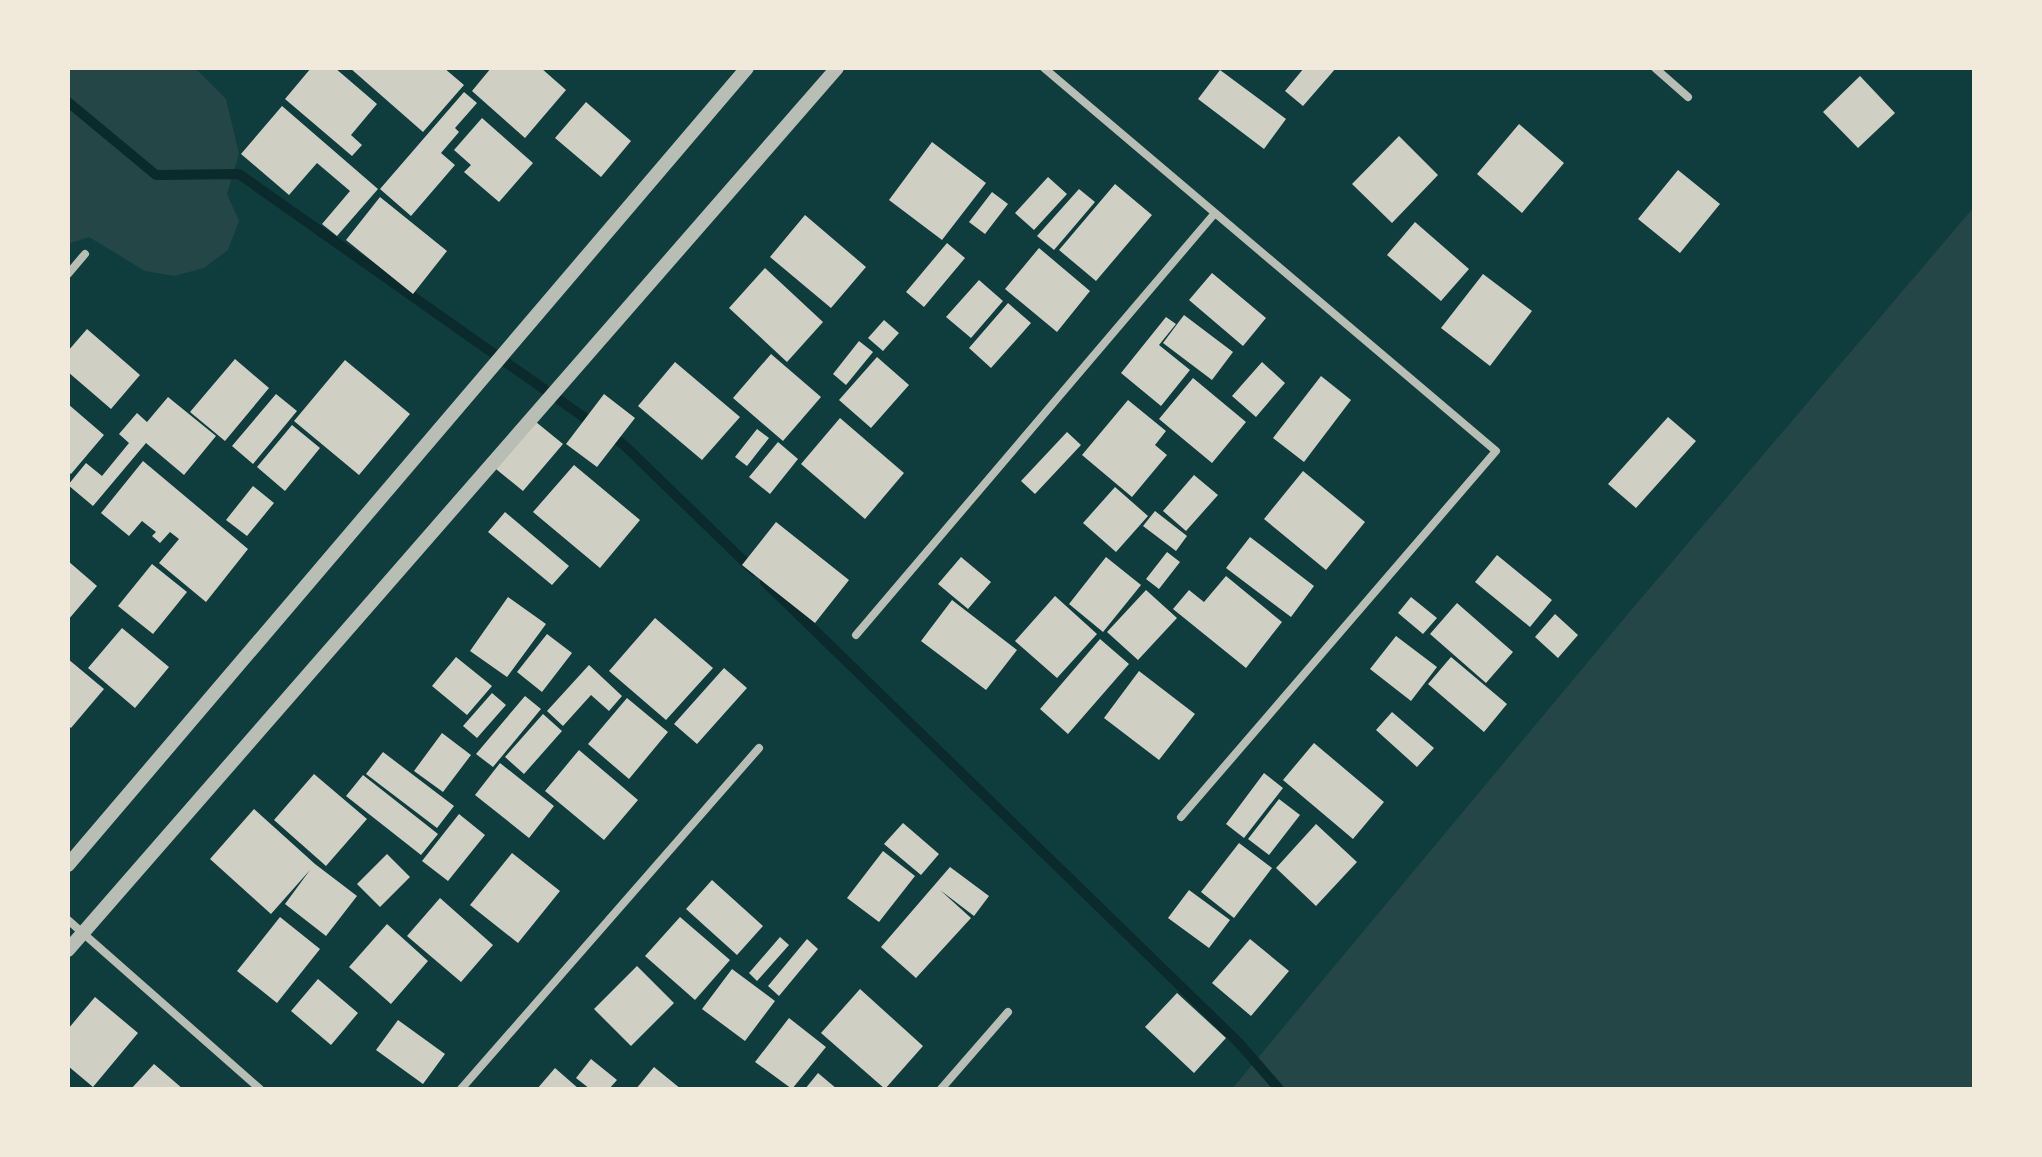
<svg xmlns="http://www.w3.org/2000/svg" width="2042" height="1157" font-family="Helvetica,sans-serif">
<rect width="100%" height="100%" fill="#0f3d3e"/>
<!-- green -->
<path fill="#244646" d="M68,68H195L226,99L239,154L227,194L239,221L228,250L204,268L174,276L145,271L89,237L68,244Z
M1974,207V1089H1232L1638,602Z"/>
<g fill="none" stroke-linecap="round" stroke-linejoin="round">
<!-- stream -->
<path stroke="#0a2a2b" stroke-width="10" d="M68,102L156,175L239,174L595,425
M609,434L624,445L754,571
M765,582L1239,1043L1279,1089"/>
</g>
<!-- building -->
<path fill="#cfcfc3" d="M311,68H335L377,104L351,135L362,145L352,156L285,99Z
M350,68H444L464,85L423,132Z
M491,68H541L566,90L525,138L472,91Z
M1304,68H1336L1303,106L1285,91Z
M1220,70L1286,119L1264,149L1198,99Z
M1860,76L1895,113L1858,148L1823,112Z
M464,92L477,103L455,128L459,132L441,153L455,165L411,216L380,189Z
M586,102L631,141L601,177L555,138Z
M282,106L378,189L337,236L322,224L350,191L317,163L289,195L241,154Z
M482,118L533,163L499,202L464,172L471,165L454,150Z
M1519,124L1564,163L1522,213L1477,174Z
M1399,136L1438,175L1392,223L1352,184Z
M932,142L986,183L942,240L889,200Z
M1678,170L1720,204L1680,253L1638,219Z
M1048,177L1067,194L1034,230L1015,213Z
M1115,184L1152,215L1096,281L1059,250Z
M1079,189L1095,202L1054,250L1037,236Z
M992,192L1008,204L985,234L969,222Z
M380,197L447,251L413,294L346,240Z
M805,215L866,267L831,308L770,257Z
M1415,222L1469,269L1441,301L1387,255Z
M947,243L965,258L924,307L906,292Z
M1039,248L1090,291L1057,332L1005,289Z
M765,268L823,322L787,362L729,308Z
M1212,273L1266,318L1243,346L1189,300Z
M1483,274L1532,311L1490,366L1441,328Z
M979,280L1003,301L971,338L946,317Z
M1008,303L1031,323L991,368L969,348Z
M1184,315L1233,352L1212,380L1163,343Z
M1166,317L1176,324L1159,345L1190,370L1161,406L1121,373Z
M884,320L899,333L883,351L868,338Z
M87,329L140,375L111,409L68,372V351Z
M859,341L873,352L846,385L833,374Z
M771,354L821,397L783,441L733,398Z
M877,357L909,385L871,428L839,400Z
M235,359L269,388L225,441L190,412Z
M345,360L410,414L359,475L294,421Z
M675,362L740,417L702,460L638,406Z
M1262,362L1285,383L1256,417L1232,396Z
M1321,376L1351,400L1304,462L1273,438Z
M1193,378L1246,422L1212,463L1159,419Z
M276,394L297,411L253,464L232,446Z
M604,394L635,418L597,467L566,444Z
M168,397L216,436L184,475L146,443L93,506L68,485L86,463L102,476L129,443L119,434L137,413L147,422Z
M1128,400L1166,431L1155,445L1167,455L1132,497L1082,455Z
M68,404L104,435L71,474L68,472Z
M1668,417L1696,441L1636,508L1608,484Z
M840,418L904,473L865,519L801,464Z
M536,422L563,444L523,491L496,469Z
M292,425L320,448L285,491L257,467Z
M757,429L769,438L747,466L735,457Z
M1067,432L1081,445L1035,494L1021,481Z
M778,442L798,459L770,494L749,477Z
M143,461L248,549L206,602L159,563L179,539L170,532L160,543L152,536L156,532L142,521L129,536L101,513Z
M574,465L640,520L600,568L533,512Z
M1303,471L1365,522L1326,570L1264,519Z
M1194,475L1218,495L1186,531L1163,511Z
M253,486L274,503L247,536L226,520Z
M1115,487L1148,516L1116,552L1083,523Z
M1155,511L1187,536L1176,551L1143,526Z
M505,512L569,566L552,585L488,532Z
M776,522L849,580L815,623L742,565Z
M1250,537L1314,586L1291,617L1226,568Z
M1167,552L1180,562L1159,589L1146,579Z
M1497,555L1552,600L1530,627L1475,582Z
M961,557L991,582L968,609L938,584Z
M1106,557L1141,585L1103,632L1069,604Z
M68,561L97,586L68,620Z
M152,564L187,592L153,634L118,606Z
M1226,576L1282,622L1246,668L1173,609L1189,590L1204,602Z
M1146,590L1177,618L1138,660L1107,632Z
M1055,596L1097,634L1057,678L1015,641Z
M508,597L546,624L507,677L470,651Z
M1411,597L1437,618L1423,634L1398,613Z
M952,600L1017,650L986,690L921,641Z
M1457,603L1513,652L1486,683L1430,634Z
M1555,614L1578,635L1558,658L1535,637Z
M655,618L713,668L666,720L609,671Z
M122,628L169,667L135,708L88,668Z
M547,634L572,653L542,692L517,672Z
M1396,636L1437,667L1411,701L1370,669Z
M1100,639L1129,664L1068,734L1040,709Z
M456,657L492,686L467,715L432,686Z
M1451,657L1507,704L1484,732L1428,684Z
M68,659L104,689L71,728L68,725Z
M589,665L622,696L609,711L591,695L563,726L547,711Z
M724,668L747,688L697,744L674,724Z
M1139,671L1195,714L1159,760L1104,718Z
M492,693L506,705L477,738L463,726Z
M525,696L541,709L493,767L476,754Z
M627,698L668,732L629,779L588,744Z
M1392,712L1434,748L1417,767L1376,730Z
M543,714L562,731L524,774L505,757Z
M442,733L471,755L443,792L414,771Z
M1314,743L1384,802L1353,839L1283,780Z
M579,750L638,800L604,840L545,791Z
M383,752L454,806L437,828L366,774Z
M500,763L554,806L529,838L475,795Z
M1264,773L1283,788L1244,838L1226,824Z
M314,774L367,819L326,866L274,820Z
M363,775L438,834L421,855L346,796Z
M1279,799L1300,815L1269,855L1248,839Z
M254,809L315,864L357,896L326,936L285,904L310,870L271,914L210,859Z
M459,814L485,835L448,881L422,861Z
M903,823L939,854L921,875L884,844Z
M1316,824L1357,862L1316,906L1276,868Z
M1239,843L1272,868L1234,918L1201,892Z
M883,851L915,876L879,922L847,898Z
M512,853L560,891L518,943L470,905Z
M387,854L410,877L380,907L357,884Z
M950,867L989,896L974,916L940,890L971,918L916,978L881,947Z
M712,880L763,926L737,955L686,909Z
M1189,890L1230,920L1209,948L1168,918Z
M440,898L493,945L461,982L407,936Z
M280,917L320,949L277,1003L237,971Z
M680,917L730,960L695,1000L645,956Z
M387,924L428,961L391,1004L349,967Z
M780,937L789,945L757,981L749,973Z
M807,939L818,949L779,996L768,986Z
M1250,939L1289,971L1251,1016L1212,983Z
M637,966L674,1003L631,1046L594,1009Z
M732,969L775,1001L745,1041L702,1009Z
M318,979L358,1013L331,1045L291,1011Z
M860,989L923,1046L885,1089L821,1033Z
M1177,993L1226,1038L1194,1073L1145,1027Z
M95,997L138,1033L93,1087L68,1066V1029Z
M789,1018L826,1047L792,1089L755,1062Z
M398,1020L445,1054L423,1084L376,1050Z
M591,1059L617,1080L609,1089H590L576,1078Z
M154,1064L183,1089H131Z
M654,1067L681,1089H636Z
M555,1068L579,1089H537Z
M818,1073L837,1089H805Z"/>
<g fill="none" stroke-linecap="round" stroke-linejoin="round">
<!-- minor -->
<path stroke="#b8beb3" stroke-width="8" d="M1044,68L1496,451L1181,817
M1655,68L1688,97
M68,274L85,254
M856,635L1215,213
M68,920L260,1089
M461,1089L759,748
M941,1089L1008,1012"/>
<!-- tertiary -->
<path stroke="#b8beb3" stroke-width="14" d="M68,865L747,68
M68,950L837,68"/>
</g>
<!-- border -->
<rect width="2042" height="1157" fill="none" stroke="#f1e9da" stroke-width="140"/>
</svg>
